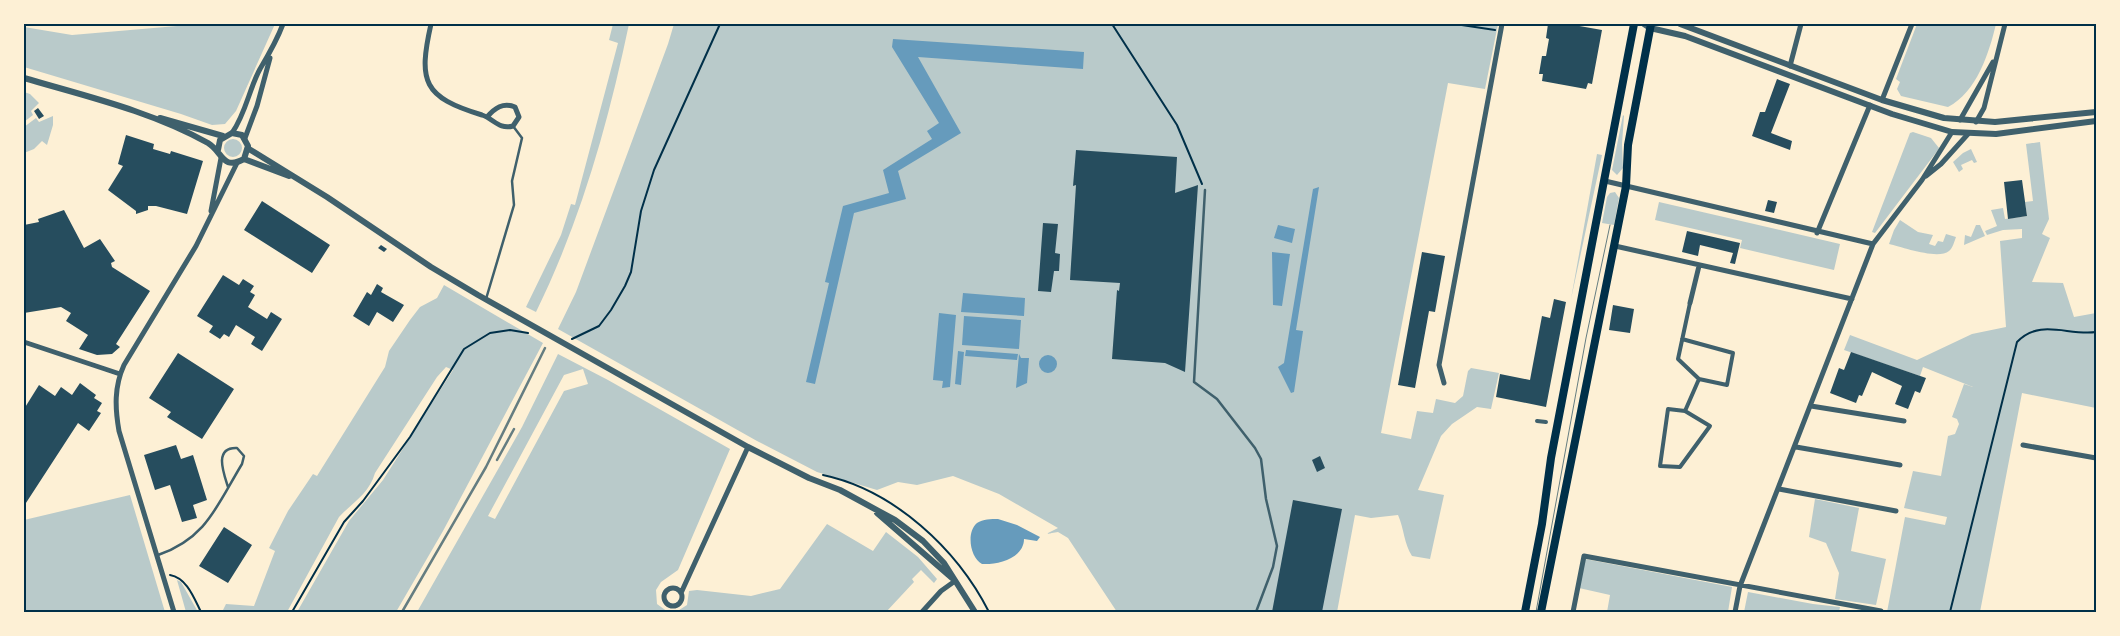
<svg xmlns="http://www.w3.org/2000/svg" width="2120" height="636" font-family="Overpass,sans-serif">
<rect width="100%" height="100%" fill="#fdf0d5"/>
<!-- green -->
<path fill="#b9caca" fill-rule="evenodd" d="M181,24H275L236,111L225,124L212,125L181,114L24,67V27L72,35L177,26Z
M613,24H629C608,124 581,220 536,312L526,307L561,235L571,204L575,205L618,43L609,40Z
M674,24H1498L1485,89L1448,83L1381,433L1411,439L1417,411L1433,413L1436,399L1455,403L1463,396L1468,371L1471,368L1499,373L1491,409L1477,407L1452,424L1441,436L1418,490L1444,495L1430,559L1412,556C1404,544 1404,528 1398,515L1371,518L1355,515L1337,612H1117L1068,538L1058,532L1046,534L1058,528L999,494L953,476L917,485L898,482L877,490L817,472L757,441L558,329L576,292L668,44Z
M1917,24H1996C1989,53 1977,92 1948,107L1901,96L1897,89L1900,82L1896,79Z
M24,92L30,94L39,103L31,111L33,115L24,122Z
M1623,115L1624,116L1622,144L1623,168L1617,175L1612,170Z
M53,116V125L47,145L42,141L34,149L24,153V127L36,118L39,122Z
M1913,132L1931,138L1939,148L1938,150L1875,233L1872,232L1910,133Z
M224 148a9 9 0 1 1 18 0a9 9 0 1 1-18 0Z
M2040,142L2049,219L2042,234L2050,238L2032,282L2063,283L2074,317L2096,313V408L2022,393L1980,612H1887L1905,517L1945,525L1947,517L1904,508L1913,471L1941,476L1948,436L1955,434L1959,424L1957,419L1952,417L1964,384L1973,387L1923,367L1920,376L1844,350L1850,335L1917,360L1972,334L2006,327L2000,241L2022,238V229L2003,230L1987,235L1985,231L1997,226L1991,210L2003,208L2005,219L2027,216L2025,202L2033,201L2026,144Z
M1971,149L1977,162L1974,163L1972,160L1961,165L1963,169L1959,172L1953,162L1963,153Z
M1597,154L1602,155L1571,299Z
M1615,192L1619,198L1614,225L1602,223L1607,197L1610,193Z
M1659,202L1840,244L1834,270L1740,248L1742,240L1655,220Z
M1900,220L1918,232L1933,235L1929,244L1935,246L1938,241L1943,242L1946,234L1956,237C1954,242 1953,248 1949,251C1938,260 1902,247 1889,244L1894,230Z
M1976,225H1980L1985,236L1964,245L1965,235L1971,237Z
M444,285L543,343L443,531L396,612H297L349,521L383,480L453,370L446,367L437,377L375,473C369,494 353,502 339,517L287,612H222L226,604L254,606L275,551L269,548L288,511L313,474L317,476L385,367L389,351L410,320L420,307L437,298Z
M558,354L608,380L730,449L678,570L661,582L656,590L657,604L668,612H417L522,427ZM583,369L588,384L564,391L495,519L488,516L564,375Z
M130,495L165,612H24V520Z
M1815,499L1859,508L1851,551L1886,559L1876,605L1835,599L1839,573L1826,543L1809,537Z
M827,524L873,551L886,532L918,557L937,579L934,583L921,570L912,579L914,582L886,612H676L687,605L689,591L697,590L751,596L780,589Z
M1585,559L1732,587L1728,612H1607L1610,595L1579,588Z
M177,580L181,582L198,612H186Z
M1748,592L1813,604L1840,607L1839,612H1744Z"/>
<!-- water -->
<path fill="#669bbc" d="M893,39L1084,52L1083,69L918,57L961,133L898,171L906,199L854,213L815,384L806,382L829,283L825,282L843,206L889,193L883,170L932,139L927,131L939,123L892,47Z
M1319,187L1296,330L1303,331L1294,392L1291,393L1278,367L1284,363L1313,189Z
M1278,225L1295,229L1292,243L1274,238Z
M1272,252L1290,254L1282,306L1273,305Z
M963,293L1025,298L1024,316L961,312Z
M939,313L956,315L950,387L942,388L943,381L933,380Z
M964,316L1021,320L1019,349L962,345Z
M966,350L1018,354L1017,360L965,356Z
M958,351L964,352L961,385L955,384Z
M1019,354L1021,358H1029L1027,383L1016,388Z
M1039 364a9 9 0 1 1 18 0a9 9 0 1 1-18 0Z
M998,519L1017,525L1040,537L1037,541L1024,539C1024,558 998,565 982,564C970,558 966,532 977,523C983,519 991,519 998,519Z"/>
<!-- building -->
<path fill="#264d5e" d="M1548,24H1568L1602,30L1592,84L1588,83L1586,89L1542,81L1543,74H1539L1542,56H1546L1549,39L1546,38Z
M1777,79L1790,84L1771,133L1792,141L1790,150L1752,136L1760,112H1765Z
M38,108L44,116L39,119L34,111Z
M126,135L154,144L153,149L170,154L171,151L203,161L187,214L156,206H148V210L136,214V211L108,190L123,166L118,164Z
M1076,150L1177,157L1175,193L1198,185L1185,372L1165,363L1112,359L1117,290L1119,291L1120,283L1070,280L1076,185L1073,186Z
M2022,180L2027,216L2008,219L2004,182Z
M1768,200L1777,202L1774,213L1765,211Z
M262,201L330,245L312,273L244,230Z
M64,210L84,248L100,239L115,261L111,263L112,267L150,291L116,344L120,347L112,354L97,355L79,349L88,335L66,321L71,313L61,307L24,313V225L39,222L38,219Z
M1043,223L1058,224L1055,253L1060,254L1059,271H1054L1051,292L1038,291Z
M1687,231L1740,243L1735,264L1730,263L1733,253L1700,245L1698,256L1682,252Z
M381,245L387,249L384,252L378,248Z
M1422,252L1445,256L1435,312L1429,311L1415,388L1398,385Z
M223,275L239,285L243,279L254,286L250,292L255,295L248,307L267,319L271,312L282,319L262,351L251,344L255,337L236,325L229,337L224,334L220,339L209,332L213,326L197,316Z
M377,284L383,288L381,292L404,305L393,322L377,312L369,326L353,316L367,292L371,295Z
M1554,299L1566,302L1546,407L1496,397L1500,374L1530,380L1542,316L1550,318Z
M1613,305L1634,309L1630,333L1609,330Z
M1851,352L1926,378L1920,393L1915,391L1908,409L1895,404L1902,386L1872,372L1862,396L1859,395L1856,403L1830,393L1839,368L1844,370Z
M178,353L234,389L202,439L167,417L171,412L149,398Z
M80,383L96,395L94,398L102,403L97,411L101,413L89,431L78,423L24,506V409L39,385L55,396L61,387L72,395Z
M176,445L181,459L193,455L207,500L193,505L197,518L182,522L170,485L155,490L144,455Z
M1320,456L1325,468L1317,472L1312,460Z
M1293,500L1342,509L1322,612H1272Z
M224,527L252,545L228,583L199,566Z"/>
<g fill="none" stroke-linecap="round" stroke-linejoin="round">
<!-- path -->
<path stroke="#003049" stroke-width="2" d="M1112,24L1177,125L1202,184
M1455,24L1495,30
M572,339L599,326L611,310L625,286L631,272L641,211L654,170L720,24
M823,475C894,490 957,549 989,612
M170,575C187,578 194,598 201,612
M292,612L344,522L363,501L410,437L464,349L490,333L510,330L528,333
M1950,612L2017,342C2040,318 2068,336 2096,332"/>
<!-- service -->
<path stroke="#3f606c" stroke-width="2.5" d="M1205,190L1194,382L1217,399L1255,448L1261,459L1266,499L1277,546L1273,567L1256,612
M486,299L514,205L512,181L522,138L513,126
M158,555C207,538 217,505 242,464L244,456L237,448C213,447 224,474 228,487"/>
<!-- pedestrian -->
<path stroke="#3f606c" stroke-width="4" d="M1682,339L1733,353L1727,385L1699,379L1678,359L1690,303
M1668,409L1685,411L1710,426L1680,467L1660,466Z
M1685,411L1699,379
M1537,421L1546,422"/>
<!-- minor -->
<path stroke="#3f606c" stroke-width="5" d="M431,24C418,82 423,97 482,115C494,119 499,130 513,126L519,117L515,107C503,102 495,108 487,117
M1790,66L1801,24
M1882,100L1912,24
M1960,120L1993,62
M1976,122L1984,108L2005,24
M232,133C246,113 249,89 260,69C269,54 277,40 283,24
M245,138L257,106L270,58
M1926,176L1941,164L1968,134
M1605,181L1873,244
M211,211L221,158
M1817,233L1870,105
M1615,246L1852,299
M1690,303L1699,266
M24,342L120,374
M1444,383L1439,365L1502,24
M1811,406L1904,421
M2023,445L2096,458
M1796,447L1900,465
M1779,489L1896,511
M664 597a9 9 0 1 1 18 0a9 9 0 1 1-18 0Z
M681,593L748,447
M174,612L119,431C115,408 114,387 124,365L196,246L237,163
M922,612L941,591L955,581
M1573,612L1584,556L1881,611
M1735,612L1740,586L1873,244L1922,180L1952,132"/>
<!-- tertiary -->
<path stroke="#3f606c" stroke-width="6" d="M1644,24L1650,28L1685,36L1892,114L1952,132L1996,134L2096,121
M1680,24L1882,100L1944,118L1995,122L2096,112
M24,78C85,96 151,111 208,143C223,152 222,171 244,159L248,146L242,135L232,133L220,140L218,150
M160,118L223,136
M249,149L327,197L431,267L478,295L748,447L809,478L840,490L895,520L923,541L944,563L975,612
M244,159L289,176
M877,513L952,578"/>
<!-- secondary -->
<path stroke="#003049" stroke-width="8" d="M1525,612L1542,524L1551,458L1634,24
M1541,612L1626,186L1628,145L1651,24"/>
<!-- tram -->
<path stroke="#657d81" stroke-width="1" d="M1536,612L1586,338L1610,225"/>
<!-- rail -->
<path stroke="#657d81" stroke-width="2.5" d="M497,460L514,429
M402,612L486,467L545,348"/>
</g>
<!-- border -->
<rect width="2120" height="636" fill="none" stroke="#fdf0d5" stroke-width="50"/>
<rect x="25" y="25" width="2070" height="586" fill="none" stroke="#003049" stroke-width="2"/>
</svg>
